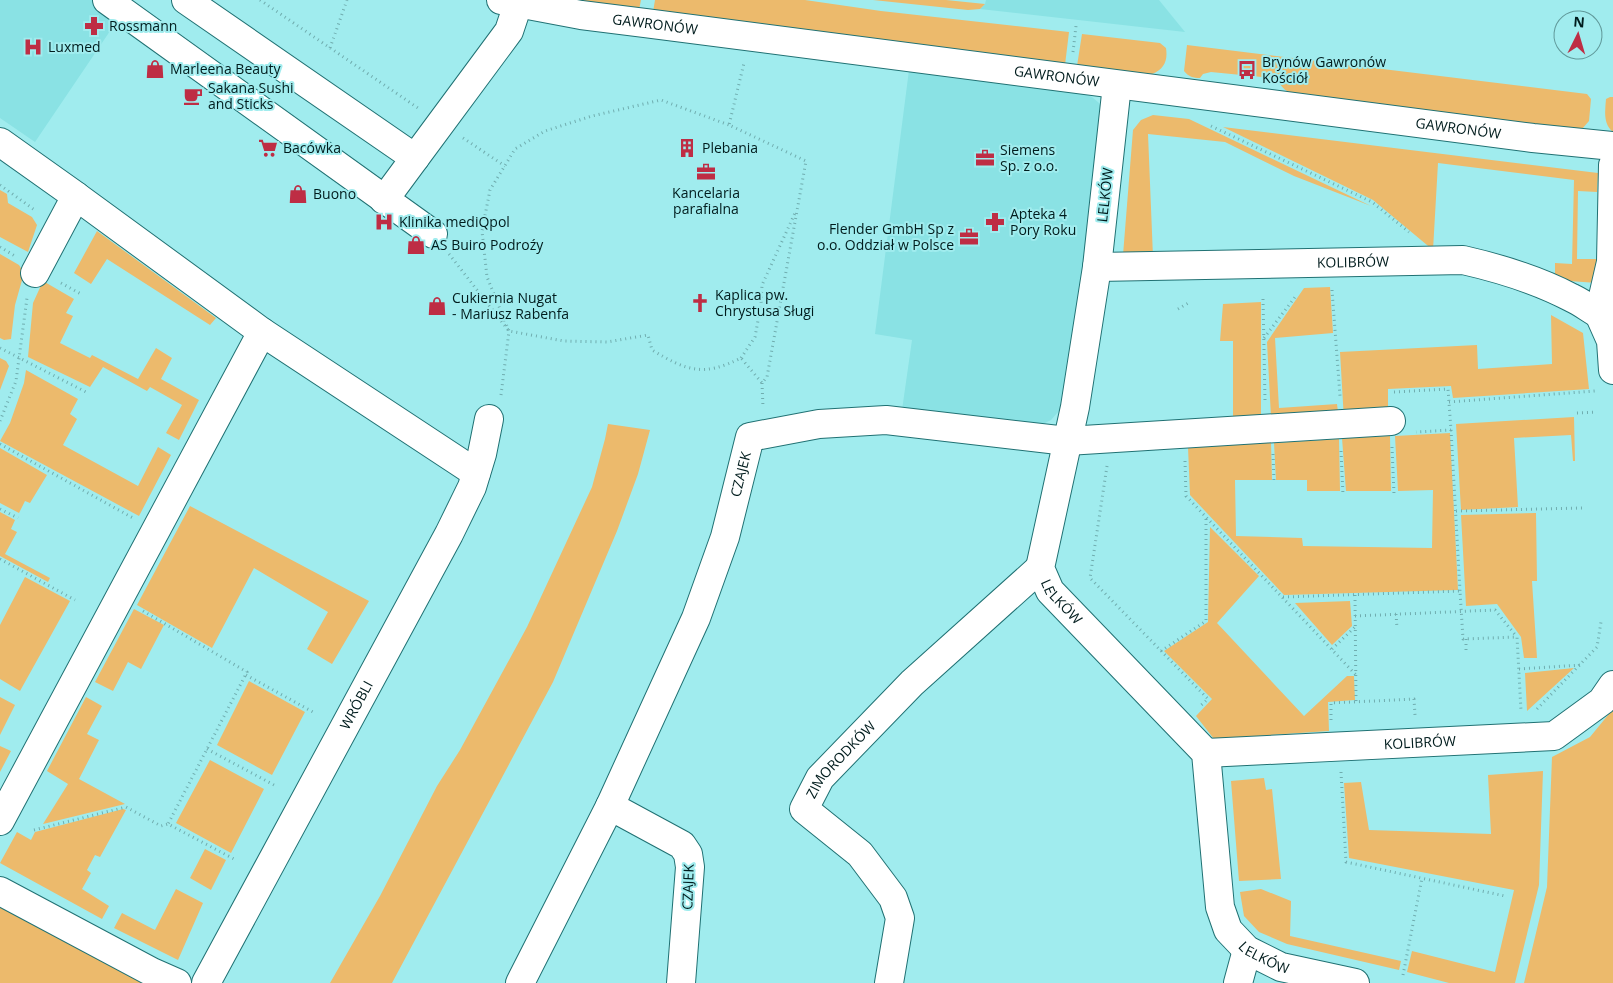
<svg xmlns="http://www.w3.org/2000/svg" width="1613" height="983" font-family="'Open Sans',sans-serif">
<rect width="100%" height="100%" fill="#a0ecee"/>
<!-- built -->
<path fill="#8ae2e4" d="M0,0H131L35,142L0,118Z
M986,0H1159L1185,32L980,9L985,4Z
M909,70L1079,92L1092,97L1099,103L1104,114L1067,402L1051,420L1039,426L902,410L912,340L875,334Z"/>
<!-- green -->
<path fill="#ecba6c" d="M567,0H641L639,10Z
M655,0H805L881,11L1069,32L1065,65L653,12Z
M873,0H946L985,4L980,9L968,10Z
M1082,34L1160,43L1166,48C1168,61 1164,69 1152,74L1077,66Z
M1187,45L1587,94L1591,99L1589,121L1582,129L1576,130L1291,93C1280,89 1282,82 1272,78L1211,72L1203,74L1200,78C1193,78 1189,77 1184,71Z
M1610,97H1613V132C1603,124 1605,111 1606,99Z
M1153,115L1189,119L1371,206L1294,176L1225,142L1148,134L1153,257L1123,255L1133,130L1141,120Z
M1223,127L1598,173L1597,192L1578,191L1577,259H1598L1597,283L1555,280V263L1572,264L1574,180L1438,163L1433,250L1373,200Z
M0,190L7,194L8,203L32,217L37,225L28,252L0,237Z
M97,231L216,318L210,325L107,259L91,284L74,273Z
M0,254L19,265L24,273L15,305L11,339L4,340L0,338Z
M43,281L74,299L66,313L73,316L60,343L90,358L92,355L138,379L156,348L172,358L161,379L199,400L179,440L166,433L182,405L150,387L147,391L103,367L90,387L28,357L33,303Z
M1330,287L1333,333L1275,338L1279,408L1337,404L1338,412L1271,417L1267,342L1304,288Z
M1261,302V418L1233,421V341H1220L1223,304Z
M1551,315L1583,333L1589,389L1453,398L1451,386L1388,389V417L1344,420L1340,352L1477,345L1478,369L1552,364Z
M0,358L6,361L9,366L0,390Z
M26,370L78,399L70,414L77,419L63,445L138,486L158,447L171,455L139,516L0,441L10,423L24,383Z
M1574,417L1575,461H1573L1571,435L1514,438L1518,507L1461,510L1456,424Z
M608,424L650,430L638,474L617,531L553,682L392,983H330L380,896L437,786L460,750L527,627L592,487L605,439Z
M1450,433L1458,590L1284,595L1190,495L1188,447L1271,442L1272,480H1235L1236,536L1302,538L1303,546L1432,548L1433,490L1398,491L1395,436Z
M1390,436L1391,491H1346L1342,438Z
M1339,439L1340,491H1307V480H1276L1274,443Z
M0,448L47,475L30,503L25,501L19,513L0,503Z
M190,506L369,601L332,664L307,649L328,612L254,568L212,648L137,605Z
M0,512L15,520L11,529L17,532L5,554L50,578L48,582L0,556Z
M1536,513L1537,581H1532L1537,658H1524L1521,637L1497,604L1466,606L1461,515Z
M1210,527L1259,576L1217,623L1304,716L1347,676H1354L1355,700L1328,702L1329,731L1214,739L1196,716L1212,699L1164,651L1208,622Z
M25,577L70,601L20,691L0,679V625Z
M1350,601L1352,626L1332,645L1295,603Z
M134,609L164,625L141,669L128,662L113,691L95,682Z
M1574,668L1527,711L1525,673Z
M249,681L305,712L272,775L217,745Z
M0,697L15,705L0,735Z
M86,697L102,706L87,734L99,740L79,779L125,804L43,824L68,784L47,771Z
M1613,709V983H1524L1547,887L1552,757L1590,737Z
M0,746L11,751L0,772Z
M210,760L264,789L231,853L176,823Z
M1543,771L1539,885L1515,983H1449L1407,972L1412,951L1495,972L1514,890L1349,858L1344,783L1361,782L1369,830L1491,834L1488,775Z
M1264,778L1266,790L1272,789L1281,879L1239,881L1231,781Z
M123,809L126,810L100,857L95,855L87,870L91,873L82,889L109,906L102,919L0,863L17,832L31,840L35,832Z
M205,849L226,860L211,890L190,878Z
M176,889L203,903L178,960L114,928L122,913L155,930Z
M1261,889L1291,901L1290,936L1401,961L1399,970L1287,944L1259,932L1244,916L1240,892Z
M0,903L154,983H0Z"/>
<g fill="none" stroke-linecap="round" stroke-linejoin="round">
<!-- minor casing -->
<g stroke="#207173" stroke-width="30">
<g id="minor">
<path d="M107,0L433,234"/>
<path d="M186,0L415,158L509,31L518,4"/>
<path id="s1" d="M501,0L581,15L645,23L1533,138L1613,146"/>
<path id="s2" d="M1117,85L1097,267L1075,407L1040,568L1050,591L1206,753L1220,907L1228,930L1247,950L1281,967L1355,983"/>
<path d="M0,142L76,196L35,273"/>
<path d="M1613,165L1611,262L1599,314L1611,341L1613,370"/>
<path d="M76,196L262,332L476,473"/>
<path d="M384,200L415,158"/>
<path id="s3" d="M1097,267L1463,260C1498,268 1540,281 1572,298C1581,302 1590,309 1599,314"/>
<path id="s4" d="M1206,753L1554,736L1602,701L1613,685"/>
<path d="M610,806L682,845L688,854L690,867L681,983"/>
<path d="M0,821L262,332"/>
<path d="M0,891L152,972L177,983"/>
<path id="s5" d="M206,983L449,534L472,487L482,454L489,419"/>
<path id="s6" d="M520,983L610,806L696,618L725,537L750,437L819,424L886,420L1067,441L1391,421"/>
<path id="s7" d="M889,983L900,918L893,898L860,854L804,809L820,778L912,683L1040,568"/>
<path d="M1238,983L1247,950"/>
</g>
</g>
<!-- path -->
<path stroke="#70adaf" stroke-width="3" stroke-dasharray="1 4" stroke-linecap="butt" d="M260,0L418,108
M330,48L347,0
M1073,52L1076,26
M1211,126L1372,202L1409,232
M463,138L505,166
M0,185L36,211
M0,247L15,256
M449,254L509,331L564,341L607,342L648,335L652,350C687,371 703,377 741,358L762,383L767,377L806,161L729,125L744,63
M61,283L81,294
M1332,290L1340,396
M1263,299L1265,400
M1178,309L1190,302
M1264,338L1295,297
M0,348L86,392
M741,358L755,337L761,304L762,285L795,213
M762,383L763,407
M1394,392L1448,389L1451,430L1416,432
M501,395L509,331L487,277L482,231L490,190L515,149L545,131L592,116L661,100L729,125
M1449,402L1595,391
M1577,413L1597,412
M0,421L16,381L27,298
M1451,430L1460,591
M0,444L133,518
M1392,447L1394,494
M1341,451L1343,495
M1273,454L1274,482
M1185,461L1186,496L1356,675
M1107,466L1090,578L1208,699L1199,707
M0,509L18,518
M1456,511L1582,508
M0,559L75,600
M1355,595L1356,702
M1283,597L1460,591L1463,639L1517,637L1521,711
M143,611L247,672L168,824
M1396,614L1397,628
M1355,616L1495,610L1517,637
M1466,639V652
M1332,649L1355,627
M1161,651L1206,621V517
M1519,669L1581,665
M246,675L313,712
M1537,709L1597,647L1601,622
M1331,720V703L1414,699L1415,715
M207,749L274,785
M1341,772L1346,862L1505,896
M34,830L126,807L161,826L168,824L234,859
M1403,975L1422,878"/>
<!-- minor -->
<use href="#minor" stroke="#fff" stroke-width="28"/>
</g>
<!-- icons -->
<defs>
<g id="pharmacy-bare" transform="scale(1.5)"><path d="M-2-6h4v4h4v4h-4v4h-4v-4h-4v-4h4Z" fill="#be2d44" stroke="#a0ecee" stroke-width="2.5" paint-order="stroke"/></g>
<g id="hospital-bare" transform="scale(1.5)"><path d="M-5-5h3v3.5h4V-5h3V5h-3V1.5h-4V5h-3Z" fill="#be2d44" stroke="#a0ecee" stroke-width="2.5" paint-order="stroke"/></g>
<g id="shop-bare" transform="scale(1.5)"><path d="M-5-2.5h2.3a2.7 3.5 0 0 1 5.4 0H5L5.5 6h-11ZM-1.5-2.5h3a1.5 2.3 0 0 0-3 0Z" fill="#be2d44" stroke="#a0ecee" stroke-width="2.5" paint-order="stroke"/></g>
<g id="bus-bare" transform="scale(1.5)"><path d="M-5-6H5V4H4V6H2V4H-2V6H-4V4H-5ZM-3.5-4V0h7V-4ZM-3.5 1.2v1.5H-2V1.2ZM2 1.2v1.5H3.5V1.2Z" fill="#be2d44" stroke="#a0ecee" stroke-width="2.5" paint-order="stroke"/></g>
<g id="cafe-bare" transform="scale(1.5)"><path d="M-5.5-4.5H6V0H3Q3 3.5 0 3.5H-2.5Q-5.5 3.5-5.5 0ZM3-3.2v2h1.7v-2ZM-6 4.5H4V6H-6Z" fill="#be2d44" stroke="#a0ecee" stroke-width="2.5" paint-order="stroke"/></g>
<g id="supermarket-bare" transform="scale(1.5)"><path d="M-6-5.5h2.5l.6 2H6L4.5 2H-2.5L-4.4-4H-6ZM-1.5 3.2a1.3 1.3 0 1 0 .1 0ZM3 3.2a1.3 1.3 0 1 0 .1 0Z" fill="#be2d44" stroke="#a0ecee" stroke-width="2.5" paint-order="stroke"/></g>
<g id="building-bare" transform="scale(1.5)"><path d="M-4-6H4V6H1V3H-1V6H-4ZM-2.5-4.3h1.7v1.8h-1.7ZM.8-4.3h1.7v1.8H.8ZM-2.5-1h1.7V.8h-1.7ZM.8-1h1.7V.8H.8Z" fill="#be2d44" stroke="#a0ecee" stroke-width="2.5" paint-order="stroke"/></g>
<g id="office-bare" transform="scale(1.5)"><path d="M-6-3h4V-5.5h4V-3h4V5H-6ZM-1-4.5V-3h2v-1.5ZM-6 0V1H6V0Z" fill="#be2d44" stroke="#a0ecee" stroke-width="2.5" paint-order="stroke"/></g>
<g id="church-bare" transform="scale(1.5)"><path d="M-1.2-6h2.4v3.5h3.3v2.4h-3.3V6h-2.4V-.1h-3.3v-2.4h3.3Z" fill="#be2d44" stroke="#a0ecee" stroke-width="2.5" paint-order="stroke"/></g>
</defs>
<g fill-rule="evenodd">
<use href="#pharmacy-bare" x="94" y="26"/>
<use href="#hospital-bare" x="33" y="47"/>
<use href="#shop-bare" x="155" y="69"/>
<use href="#bus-bare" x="1247" y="70"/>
<use href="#cafe-bare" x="193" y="96"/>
<use href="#supermarket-bare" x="268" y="148"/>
<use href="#building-bare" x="687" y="148"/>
<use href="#office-bare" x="985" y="158"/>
<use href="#office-bare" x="706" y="172"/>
<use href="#shop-bare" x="298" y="194"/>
<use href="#hospital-bare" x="384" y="222"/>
<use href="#pharmacy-bare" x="995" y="222"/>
<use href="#office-bare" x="969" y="237"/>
<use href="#shop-bare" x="416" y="245"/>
<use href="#church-bare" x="700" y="303"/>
<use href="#shop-bare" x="437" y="306"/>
</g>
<g text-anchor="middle" stroke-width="4" stroke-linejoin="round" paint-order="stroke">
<!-- street labels -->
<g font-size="14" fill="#001c1d" stroke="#a0ecee">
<text dy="5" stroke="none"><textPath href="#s1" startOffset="156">GAWRONÓW</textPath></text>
<text dy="5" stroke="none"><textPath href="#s1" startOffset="561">GAWRONÓW</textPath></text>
<text dy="5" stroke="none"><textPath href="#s1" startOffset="966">GAWRONÓW</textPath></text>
<text transform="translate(1105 195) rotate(-84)" y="5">LELKÓW</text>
<text dy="5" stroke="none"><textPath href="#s3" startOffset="256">KOLIBRÓW</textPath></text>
<text dy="5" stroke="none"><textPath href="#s6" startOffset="556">CZAJEK</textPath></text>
<text dy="5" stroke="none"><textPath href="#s2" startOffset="530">LELKÓW</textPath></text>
<text dy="5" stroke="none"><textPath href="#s5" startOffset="316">WRÓBLI</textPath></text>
<text dy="5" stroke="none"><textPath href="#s4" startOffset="214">KOLIBRÓW</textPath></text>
<text dy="5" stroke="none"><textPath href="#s7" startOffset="276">ZIMORODKÓW</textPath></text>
<text transform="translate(688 887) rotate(-88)" y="5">CZAJEK</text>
<text dy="5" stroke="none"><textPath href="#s2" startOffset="965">LELKÓW</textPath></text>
</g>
<!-- poi labels -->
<g font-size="14" fill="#001c1d" stroke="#a0ecee" text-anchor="start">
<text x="109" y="31">Rossmann</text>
<text x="48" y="52">Luxmed</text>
<text x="1262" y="67">Brynów Gawronów<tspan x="1262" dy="16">Kościół</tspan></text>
<text x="170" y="74">Marleena Beauty</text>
<text x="208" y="93">Sakana Sushi<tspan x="208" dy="16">and Sticks</tspan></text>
<text x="283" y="153">Bacówka</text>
<text x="702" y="153">Plebania</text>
<text x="1000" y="155">Siemens<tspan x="1000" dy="16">Sp. z o.o.</tspan></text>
<text x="706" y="198" text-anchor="middle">Kancelaria<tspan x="706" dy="16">parafialna</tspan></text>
<text x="313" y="199">Buono</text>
<text x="1010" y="219">Apteka 4<tspan x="1010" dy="16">Pory Roku</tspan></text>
<text x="399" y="227">Klinika mediQpol</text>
<text x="954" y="234" text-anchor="end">Flender GmbH Sp z<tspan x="954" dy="16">o.o. Oddział w Polsce</tspan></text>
<text x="431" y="250">AS Buiro Podroźy</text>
<text x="715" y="300">Kaplica pw.<tspan x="715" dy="16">Chrystusa Sługi</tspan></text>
<text x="452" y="303">Cukiernia Nugat<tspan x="452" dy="16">- Mariusz Rabenfa</tspan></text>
</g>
</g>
<!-- north arrow -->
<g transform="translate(1578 35) rotate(5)"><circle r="24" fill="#a0ecee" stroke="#60999a"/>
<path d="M0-4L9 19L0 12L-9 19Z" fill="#be2d44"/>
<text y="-8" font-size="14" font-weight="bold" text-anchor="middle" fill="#001c1d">N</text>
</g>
</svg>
